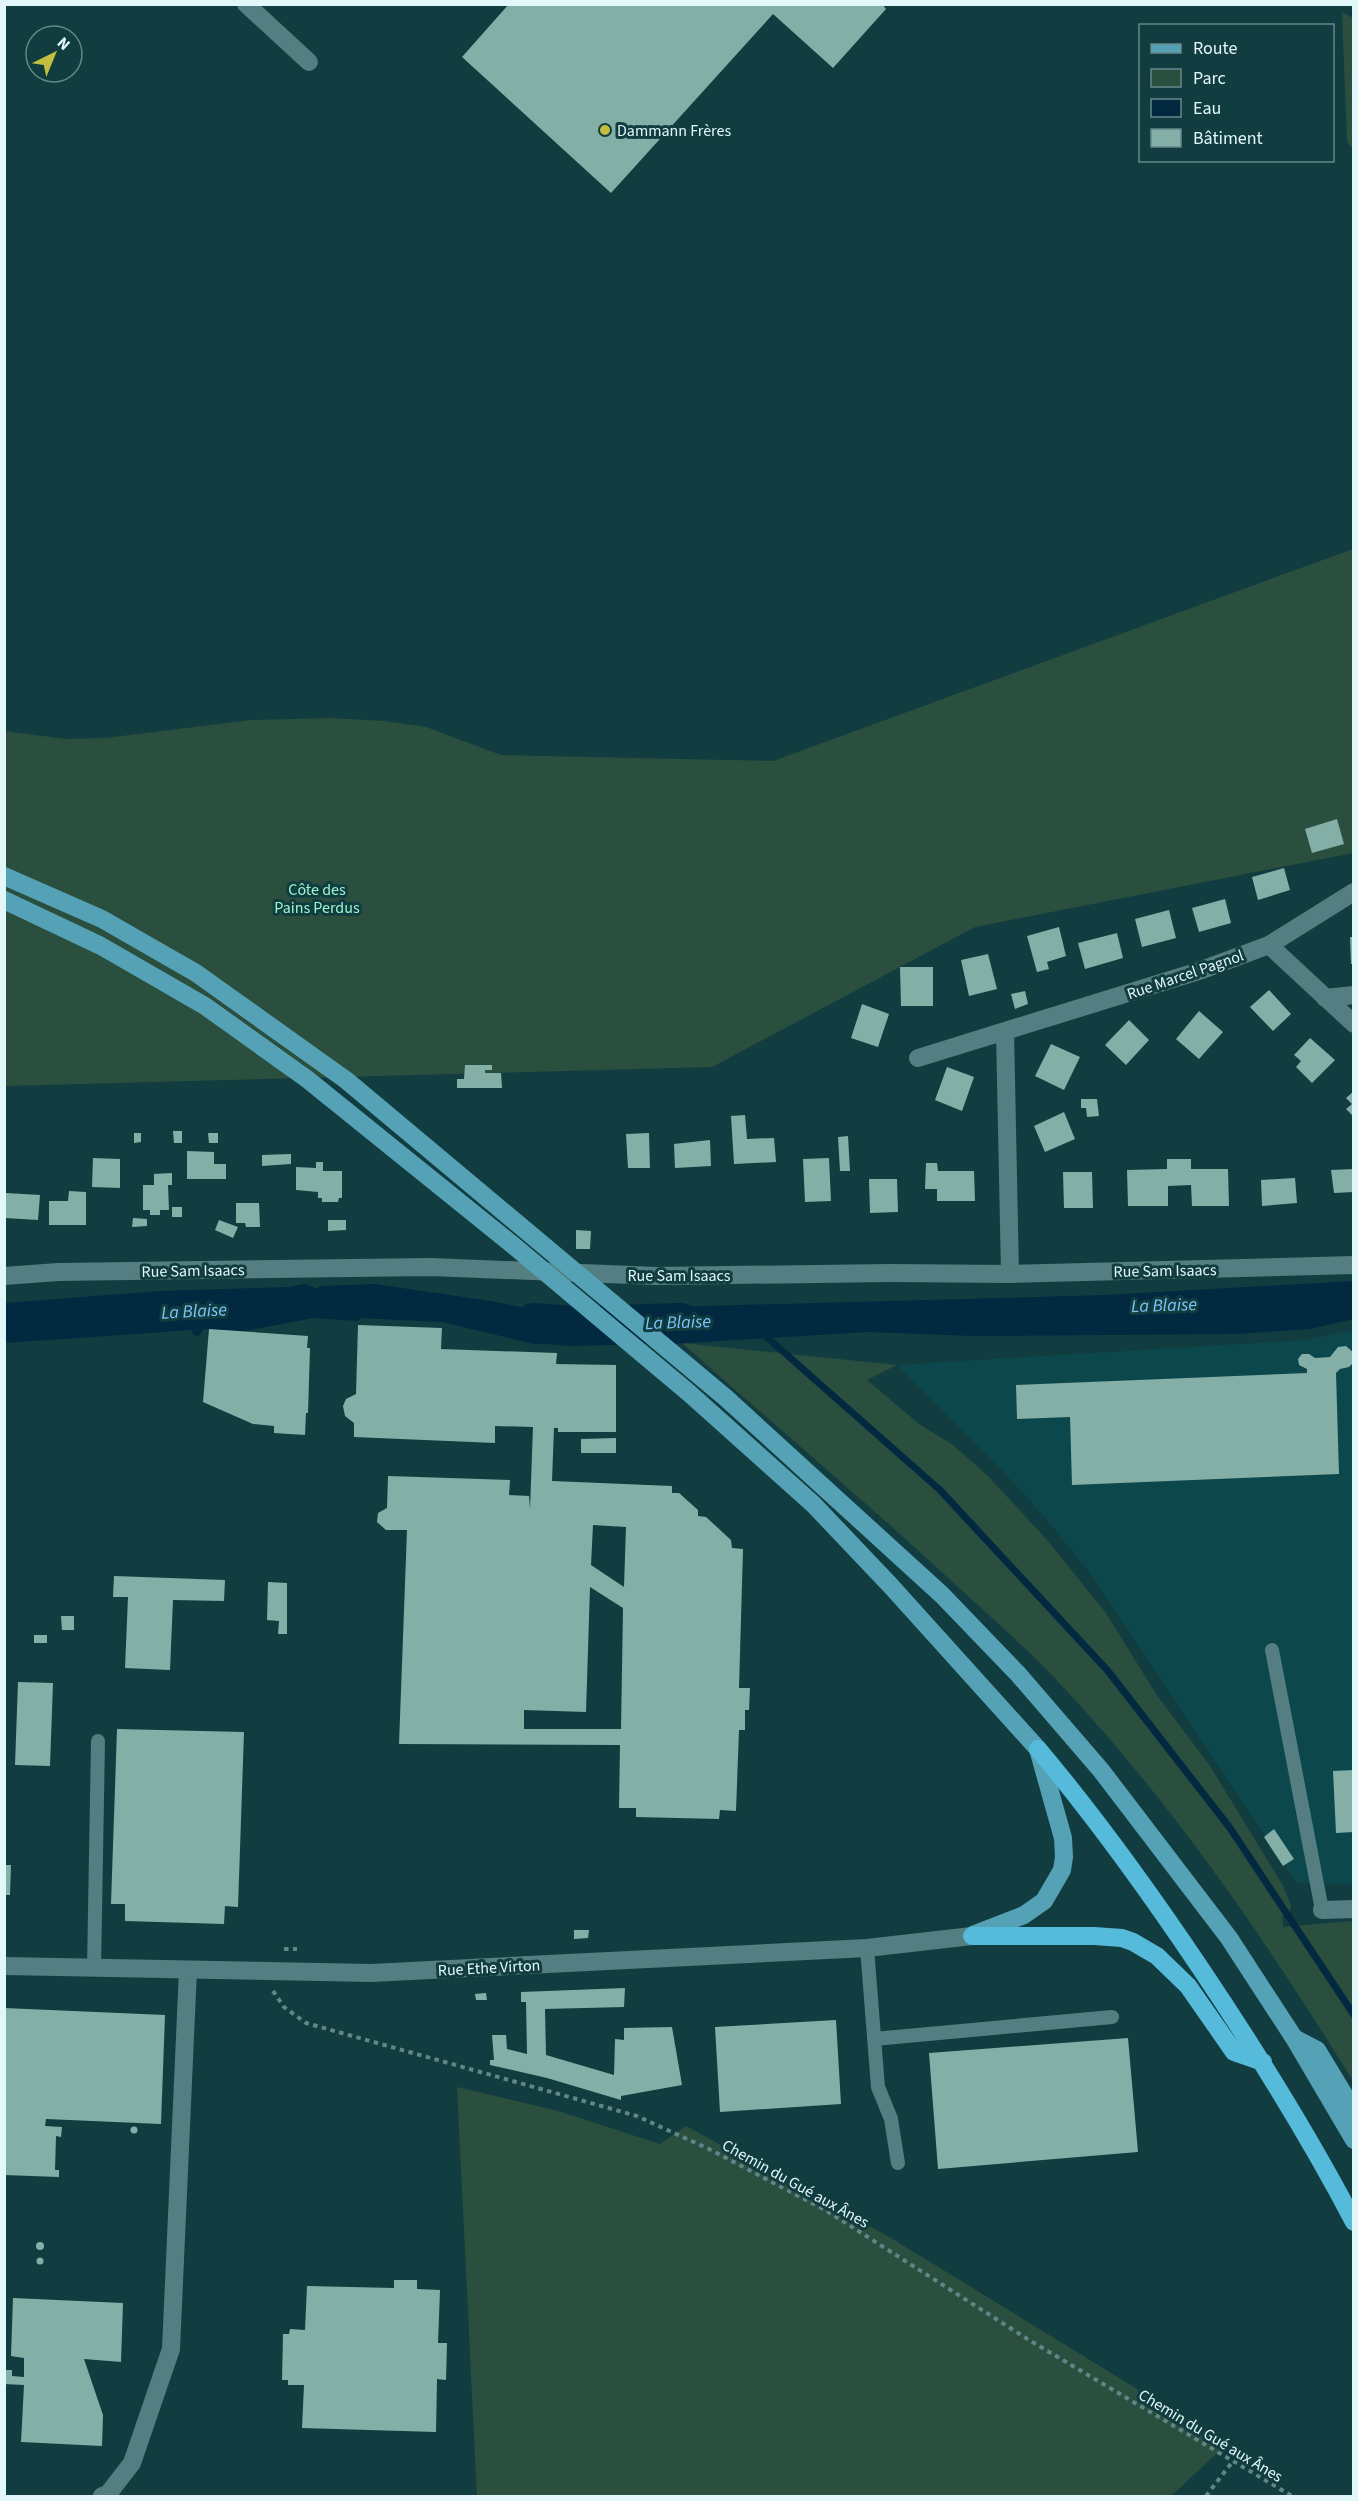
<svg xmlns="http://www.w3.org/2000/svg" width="1358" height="2501" font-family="'Source Sans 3',sans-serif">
<rect width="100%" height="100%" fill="#123d40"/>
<!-- built -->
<path fill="#0c474b" d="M1353,1330V1884L1296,1883L1089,1572L1048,1521L1000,1468L897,1365L1306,1340Z"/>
<!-- green -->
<path fill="#2b4f3f" d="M1342,12L1353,18V150L1347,141Z
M1353,549V853L975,927L712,1067L5,1086L4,731L66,739L106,738L251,720L331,718L384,721L426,727L501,755L773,761Z
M682,1343L897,1365L867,1380L919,1424L953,1445L988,1476L1047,1540L1106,1613L1156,1694L1210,1766L1282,1884L1291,1905L1290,1911L1282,1916L1283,1927L1353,1921V2081C1268,1943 1175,1807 1064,1688C1031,1652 994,1620 958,1587C868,1503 774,1425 682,1343Z
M457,2087L558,2111L660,2144L686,2126L891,2238L1227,2444L1171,2496H477Z"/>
<!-- water -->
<path fill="#022940" d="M1354,1281L1353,1319L1310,1329L1237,1334L972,1336L868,1332L672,1344L631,1308L1105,1295Z
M305,1284L317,1289L320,1286L375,1284L491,1301L566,1316L575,1314L603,1339L534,1344L442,1322L361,1318L357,1321L314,1318L240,1332L204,1329L199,1336L193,1335L192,1330L5,1343L4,1303L159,1291L289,1287Z"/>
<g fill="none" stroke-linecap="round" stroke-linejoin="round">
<!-- stream -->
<path stroke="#022940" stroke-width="7" d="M761,1332L940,1490L1108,1671L1230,1828L1354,2015"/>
<!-- river -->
<path stroke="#022940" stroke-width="40" d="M534,1323L571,1326L680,1323"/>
</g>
<!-- building -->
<path fill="#84afa7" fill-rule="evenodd" d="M509,4H882L886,9L833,68L773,14L611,193L462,57Z
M1337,819L1344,844L1312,853L1305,829Z
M1284,868L1290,890L1258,900L1252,877Z
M1225,899L1231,923L1199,932L1192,908Z
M1169,910L1176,938L1142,947L1135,919Z
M1059,927L1066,956L1047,962L1049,969L1037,972L1027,936Z
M1117,933L1123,958L1085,969L1078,943Z
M1350,937H1354V964H1351Z
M988,954L997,989L969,996L961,960Z
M900,967H933V1006H901Z
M1269,990L1291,1014L1273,1031L1250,1007Z
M1025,991L1028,1004L1015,1009L1011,994Z
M862,1004L889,1014L878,1047L851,1038Z
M1199,1011L1223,1032L1199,1059L1176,1039Z
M1129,1020L1149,1040L1126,1065L1105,1045Z
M1310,1038L1335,1060L1312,1083L1296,1067L1301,1061L1294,1055Z
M1051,1044L1080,1057L1064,1090L1035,1076Z
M465,1065H492V1070H485V1073H501L502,1088H457V1079H464Z
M947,1067L974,1077L962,1111L935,1100Z
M1354,1091V1117L1346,1109L1352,1104L1346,1098Z
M1081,1099H1097L1099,1116L1087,1117L1086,1108H1081Z
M1064,1112L1075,1139L1045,1152L1034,1126Z
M745,1115L747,1139L774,1138L776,1162L734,1164L731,1116Z
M173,1131H182V1143H174Z
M134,1133H141V1142L134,1143Z
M208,1133H218V1143H209Z
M649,1133L650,1168H628L626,1134Z
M848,1136L850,1171H840L838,1137Z
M710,1140L711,1166L675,1168L674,1144Z
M187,1151L214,1152V1164H226V1179H187Z
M291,1154V1164L262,1166V1155Z
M93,1158L120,1159V1188L92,1187Z
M829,1158L831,1201L805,1202L803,1159Z
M1167,1159H1191V1169H1228L1229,1206H1192L1191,1185L1168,1186V1206H1128L1127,1170L1167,1169Z
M316,1162H323V1171H342V1198H339L338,1202H322V1198H318V1192L296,1190V1167L316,1168Z
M926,1163H937L938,1171H974L975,1201H937V1189H925Z
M1354,1169V1192L1334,1193L1331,1170Z
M1063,1172H1092L1093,1208H1064Z
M172,1173V1185H168L169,1210H160V1215H150V1210H143V1185H154V1174Z
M1295,1178L1297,1203L1262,1206L1261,1180Z
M869,1179H897L898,1212L870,1213Z
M69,1191L86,1192V1225H49V1201H68Z
M6,1193L40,1195L38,1220L5,1218Z
M236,1203H259L260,1227H246L245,1223H236Z
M172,1207H182V1217H172Z
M133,1218L147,1219V1226L132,1227Z
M219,1220L238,1227L233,1238L215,1230Z
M328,1220H346V1230L328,1231Z
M576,1230L591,1231L590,1249H576Z
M358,1325L442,1328L441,1349L557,1353L556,1364L616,1365V1432H558V1428H554L552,1481L672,1486V1493H679L698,1510V1516L706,1517L731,1540L732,1548L743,1549L739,1688H750L749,1710H745V1730H739L736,1811L720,1810L719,1819L636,1817V1808H619L620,1745L399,1744L407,1530H386L377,1522L378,1513L387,1508L388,1476L510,1480L509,1495L529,1496L530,1509L533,1427L495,1426V1443L354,1437V1423L345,1416L343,1406L346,1399L356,1394ZM593,1525L626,1527L624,1587L591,1565ZM590,1587L623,1608L621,1729H524V1710L586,1712Z
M209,1329L308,1336L307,1348H310L308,1413H306L305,1435L274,1433V1426L253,1424L203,1402Z
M1346,1346L1354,1353V1362L1349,1367L1340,1369L1336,1373L1339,1474L1072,1485L1070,1417L1017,1419L1016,1385L1307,1373V1369L1299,1365L1298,1359L1302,1354H1309L1315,1358L1330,1357L1338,1347Z
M616,1438V1453H581V1439Z
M114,1576L225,1580L224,1601L173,1600L170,1670L125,1668L128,1597H113Z
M268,1582L287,1583V1634H278L279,1621L267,1620Z
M61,1616H74V1630H62Z
M34,1635H47V1643H34Z
M18,1682L53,1683L50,1766L15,1765Z
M117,1729L244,1732L238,1907L225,1906L224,1924L125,1921V1904H111Z
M1354,1770V1832L1336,1833L1333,1771Z
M1274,1829L1294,1859L1283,1866L1264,1837Z
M4,1865H11L10,1895H4Z
M574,1930H589L588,1938L574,1939Z
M625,1988L624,2007L545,2009L546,2055L614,2075L615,2039L624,2040V2028L672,2027L682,2085L621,2096V2100L547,2078L490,2065V2060H494L492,2035H506L507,2049L527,2054L526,2002H521V1992Z
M486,1993L487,2000H476L475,1994Z
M4,2008L165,2015L161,2124L46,2119L45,2126L62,2127L61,2137L56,2136L55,2170H59V2177L4,2175Z
M836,2020L841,2104L720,2112L715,2027Z
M1128,2038L1138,2152L938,2169L929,2053Z
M130.5 2130a3.5 3.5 0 1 1 7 0a3.5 3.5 0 1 1-7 0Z
M36 2246a4 4 0 1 1 8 0a4 4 0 1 1-8 0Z
M36.5 2261a3.5 3.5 0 1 1 7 0a3.5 3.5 0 1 1-7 0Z
M394,2280H417V2289L440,2290L438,2343H447L446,2380L437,2379L436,2432L302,2428L304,2385H288V2380H282L283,2334H289L290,2329L305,2330L307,2286L394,2288Z
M13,2298L123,2303L121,2362L84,2359L103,2415L102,2446L21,2442L24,2385L4,2384V2370H12V2376L24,2377V2358L11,2356Z"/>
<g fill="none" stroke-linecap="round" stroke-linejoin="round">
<!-- path -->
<path stroke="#628588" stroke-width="4" stroke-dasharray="4.5 4.5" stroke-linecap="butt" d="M284,1949H297
M273,1991L284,2007L306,2023L637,2116L711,2150L827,2211L1029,2340L1292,2496
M1206,2496L1233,2461"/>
<!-- lane -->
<path stroke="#547e81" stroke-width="14" d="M1272,1650L1322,1910
M867,1948L878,2087L891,2119L898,2163
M94,1969L98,1741
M874,2039L1112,2017"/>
<!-- street -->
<path stroke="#547e81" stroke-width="18" d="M246,4L309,62
M1269,945L1354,1024
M1325,998L1354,995
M1005,1031L1010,1274
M918,1058L1199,971L1269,945L1354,892
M1322,1910L1354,1909
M102,2496L108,2494L132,2463L171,2349L188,1970"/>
<!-- secondary -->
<path stroke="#547e81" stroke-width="18" d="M4,1276L58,1272L431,1267L656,1276L890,1273L1010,1274L1354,1265
M4,1966L371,1973L867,1948L972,1936"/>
<!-- primary -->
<path stroke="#55a2b6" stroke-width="18" d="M4,876L102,919L196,973L346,1080L726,1398L942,1595L1019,1675L1100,1769L1229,1938L1294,2038L1354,2140
M4,900L101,946L205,1006L307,1079L514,1246L689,1393L813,1504L890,1585L1038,1749L1063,1838L1064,1857L1062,1870L1044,1901L1024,1915L973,1935
M1294,2038L1317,2050L1354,2111"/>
<!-- highway -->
<path stroke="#56bada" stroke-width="18" d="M1038,1749C1097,1819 1150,1893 1201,1969C1256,2051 1308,2134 1354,2222
M972,1936H1094L1122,1938L1133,1942L1157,1956L1188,1986L1234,2052L1263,2062"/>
</g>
<!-- markers -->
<circle fill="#c1be40" stroke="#123d40" stroke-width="2" cx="605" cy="130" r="6"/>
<g text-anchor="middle" stroke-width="6" stroke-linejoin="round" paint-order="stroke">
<!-- poi labels -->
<g font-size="16" fill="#e1f7f9" stroke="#123d40" text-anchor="start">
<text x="617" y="136">Dammann Frères</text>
</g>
<!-- park labels -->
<g font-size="16" fill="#9af6cd" stroke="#123d40">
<text x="317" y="895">Côte des<tspan x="317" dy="18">Pains Perdus</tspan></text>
</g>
<!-- street labels -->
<g font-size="16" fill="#e1f7f9" stroke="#123d40">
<text transform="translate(1185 974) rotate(-19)" y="6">Rue Marcel Pagnol</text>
<text transform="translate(193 1270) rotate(-1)" y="6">Rue Sam Isaacs</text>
<text transform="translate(1165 1270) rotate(-1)" y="6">Rue Sam Isaacs</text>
<text x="679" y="1281">Rue Sam Isaacs</text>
<text transform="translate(489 1967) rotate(-3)" y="6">Rue Ethe Virton</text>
<text transform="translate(796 2183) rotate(29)" y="6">Chemin du Gué aux Ânes</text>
<text transform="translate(1211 2435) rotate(31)" y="6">Chemin du Gué aux Ânes</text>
</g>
<!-- water labels -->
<g font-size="18" font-style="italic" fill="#7dc7fc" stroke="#123d40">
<text transform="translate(1164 1305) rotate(-2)" y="6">La Blaise</text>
<text transform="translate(194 1311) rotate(-3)" y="6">La Blaise</text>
<text transform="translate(678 1322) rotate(-2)" y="6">La Blaise</text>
</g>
</g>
<!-- border -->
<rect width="1358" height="2501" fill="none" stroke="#e1f7f9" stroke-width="12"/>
<!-- legend -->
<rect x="1139" y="24" width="195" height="138" fill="#123d40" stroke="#65878a" stroke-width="1.5"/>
<rect x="1151" y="44" width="30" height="9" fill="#55a2b6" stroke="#65878a" stroke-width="1.5"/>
<text x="1193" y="54" font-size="18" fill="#e1f7f9">Route</text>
<rect x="1151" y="69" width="30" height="18" fill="#2b4f3f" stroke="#65878a" stroke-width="1.5"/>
<text x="1193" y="84" font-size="18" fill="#e1f7f9">Parc</text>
<rect x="1151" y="99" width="30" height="18" fill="#022940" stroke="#65878a" stroke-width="1.5"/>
<text x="1193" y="114" font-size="18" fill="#e1f7f9">Eau</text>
<rect x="1151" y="129" width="30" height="18" fill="#84afa7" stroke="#65878a" stroke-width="1.5"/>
<text x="1193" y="144" font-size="18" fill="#e1f7f9">Bâtiment</text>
<!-- north arrow -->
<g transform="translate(54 54) rotate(43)"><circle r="28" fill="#123d40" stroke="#65878a" stroke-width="1.5"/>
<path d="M0-4.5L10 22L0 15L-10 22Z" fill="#c1be40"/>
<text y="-9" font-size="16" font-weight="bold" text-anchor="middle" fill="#e1f7f9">N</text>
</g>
</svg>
